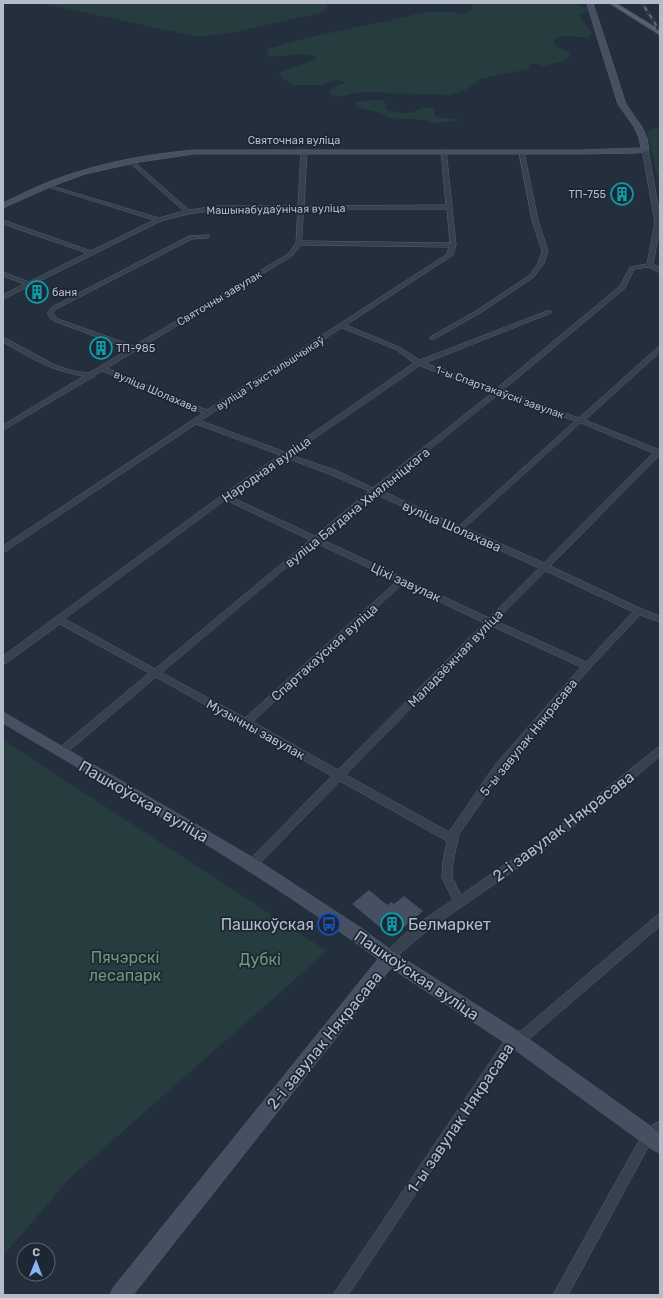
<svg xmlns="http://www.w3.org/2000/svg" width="663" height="1298" font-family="Rubik,sans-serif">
<rect width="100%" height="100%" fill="#242f3e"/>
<!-- green -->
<path fill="#263c3f" d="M41,3H325L328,8L321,13L230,33L199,37Z
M473,3H575L588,10L579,16L592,32L589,37H575L564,35L553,41L557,47L570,53L567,60L543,66L535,63L530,64L528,69L481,79L467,89L450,95L363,92C352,92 345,97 334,97L329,90L346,82L337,80L320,85H294L282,78L279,73L317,59L316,56L304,54L268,57L267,49C308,37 350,28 392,20C414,15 438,7 461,14L471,10Z
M381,100L386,103L387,110C393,111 399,113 406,113C419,112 419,105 434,108L435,116L442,118L459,119V121L442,122L436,124L424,120L390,118L380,113L361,108L357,106L355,103L361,101Z
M660,127V186L647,131Z
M3,740L327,951L70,1178L3,1256Z"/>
<!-- building -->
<path fill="#455162" d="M369,890L387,905L391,902L394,904L404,896L423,911L392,937L352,904Z"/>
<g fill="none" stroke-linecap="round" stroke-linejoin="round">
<!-- street casing -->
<g stroke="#565f6c" stroke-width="1">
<path id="street" d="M645,147L648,149L660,217V227L653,264L660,268V273L649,267L634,269L625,288L503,390L579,418L658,347L660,346V352L585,420L660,450V455L550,566L642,609L660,616V622L640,615L590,668L503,771L459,834L453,862L452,877L461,895L552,832L657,748L660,747V756L602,805L538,854L428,930L404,950L393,961L389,963L385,961L383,958C393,938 434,913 453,900L442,877L443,862L447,841L340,781L256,867L252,868L248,867L247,864L248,861L332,776L156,677L64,755H58L56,752L58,749L149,673L60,624L6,663L3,664V656L222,495L280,455L196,424L3,553V546L203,413L102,371L95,375L94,377L91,378L3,430V425L84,376C53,372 29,357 3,342V337L55,365L73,371L89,373L129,349L54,321L50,318L47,313L52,307L189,236L209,235L210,236L207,238L192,239L56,309L53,313L58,319L134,346L288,254L296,243L298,209L217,210L188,214L161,221L3,299V295L24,284L3,276V272L29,282L87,253L3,224V220L91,251L154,220L45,186V184L159,218L184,211L130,163V161L132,160L189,210L217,206H298L301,151L304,149L307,151L304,206L446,205L441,151L446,150L456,245L453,255L346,325L399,347L420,360L547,311H551V313L425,363L497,388L620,286L630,267L647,264L655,222L642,149ZM304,209H447L450,243L302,241ZM301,245L449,247L447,254L207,410L107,368L292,256ZM342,328L395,349L414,363L285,452L201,421ZM420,366L493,392L373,488L335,470L291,455ZM499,394L575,421L459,526L380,490ZM581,423L653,453L544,563L465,528ZM287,458L329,474L369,491L315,536L231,497ZM375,494L539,568L489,618L321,539ZM226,500L310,540L155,669L65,619ZM316,543L397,581L245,718L162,673ZM546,571L633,612L586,662L496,621ZM403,584L484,623L338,770L253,722ZM492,626L581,667L495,765L449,832L346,775Z
M519,151L524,152L538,220L548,251L544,263L534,277L480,313L434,339H430V337L476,311L530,275L538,263L542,251L532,220Z
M660,914V926L529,1039L517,1042L348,1295H333L509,1034L522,1030L656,916Z
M660,1121V1134L653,1138L568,1295H553L645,1130Z"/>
</g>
<!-- secondary casing -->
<g stroke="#565f6c" stroke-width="1">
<path id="secondary" d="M587,3H593L626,104L642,127L647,138L649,149L648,151L637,153L580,154H194L139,162L85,174L50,187L3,208V203C22,194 41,184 62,177C105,162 149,154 194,150H580L641,148L639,138L634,127L618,104Z
M3,712L257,860L361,928L395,953L519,1032L660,1133V1153L653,1150L507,1044L391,968L133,1295H110L113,1288L378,959C259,871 130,799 3,723Z"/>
</g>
<!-- primary casing -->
<g stroke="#414a57" stroke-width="1">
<path id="primary" d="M609,3H616L660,30V35Z"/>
</g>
<!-- street -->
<use href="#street" fill="#38414e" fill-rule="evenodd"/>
<!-- secondary -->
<use href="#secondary" fill="#465061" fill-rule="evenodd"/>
<!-- primary -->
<use href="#primary" fill="#56606e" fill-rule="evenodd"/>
<!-- rail casing -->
<g stroke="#5a6575" stroke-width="2.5">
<path id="rail" d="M642,3L656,25L660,36"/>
</g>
<!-- rail -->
<use href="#rail" stroke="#1d2633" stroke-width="1.5" stroke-dasharray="4.5" stroke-linecap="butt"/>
</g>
<!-- icons -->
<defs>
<g id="building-ring" transform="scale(1.15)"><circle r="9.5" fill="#1d2633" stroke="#0f9aa8" stroke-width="1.5"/><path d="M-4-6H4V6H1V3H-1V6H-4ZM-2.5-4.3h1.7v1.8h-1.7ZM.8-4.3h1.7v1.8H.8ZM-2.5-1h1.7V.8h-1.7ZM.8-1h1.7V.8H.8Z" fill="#0f9aa8"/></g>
<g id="bus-ring" transform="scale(1.15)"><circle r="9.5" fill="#1d2633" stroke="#1a4fb4" stroke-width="1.5"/><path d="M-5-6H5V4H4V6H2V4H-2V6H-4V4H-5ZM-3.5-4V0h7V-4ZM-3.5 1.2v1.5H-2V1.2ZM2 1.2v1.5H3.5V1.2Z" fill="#1a4fb4"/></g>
</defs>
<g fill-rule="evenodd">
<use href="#building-ring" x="622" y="194"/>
<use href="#building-ring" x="37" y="292"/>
<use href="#building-ring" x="101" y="348"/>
<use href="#bus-ring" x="329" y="924"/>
<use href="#building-ring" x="392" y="924"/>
</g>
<g text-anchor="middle" stroke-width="3.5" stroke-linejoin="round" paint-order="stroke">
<!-- far-street labels -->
<g font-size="11" fill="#b4bcc9" stroke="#1d2633">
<text x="294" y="144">Святочная вуліца</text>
<text transform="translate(276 209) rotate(-1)" y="4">Машынабудаўнічая вуліца</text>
<text transform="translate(219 298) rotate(-31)" y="4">Святочны завулак</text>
<text transform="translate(270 373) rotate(-33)" y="4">вуліца Тэкстыльшчыкаў</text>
<text transform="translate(156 391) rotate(23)" y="4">вуліца Шолахава</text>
<text transform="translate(500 392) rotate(20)" y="4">1-ы Спартакаўскі завулак</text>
</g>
<!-- far-poi labels -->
<g font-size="11" fill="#b4bcc9" stroke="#1d2633" text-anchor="start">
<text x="606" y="198" text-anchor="end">ТП-755</text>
<text x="52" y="296">баня</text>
<text x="116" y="352">ТП-985</text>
</g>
<!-- street labels -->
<g font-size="13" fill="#b4bcc9" stroke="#1d2633">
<text transform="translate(266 469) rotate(-35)" y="5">Народная вуліца</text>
<text transform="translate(357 507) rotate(-39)" y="5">вуліца Багдана Хмяльніцкага</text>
<text transform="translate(452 526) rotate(24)" y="5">вуліца Шолахава</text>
<text transform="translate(406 582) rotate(25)" y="5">Ціхі завулак</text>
<text transform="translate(324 652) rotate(-42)" y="5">Спартакаўская вуліца</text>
<text transform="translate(455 658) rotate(-46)" y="5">Маладзёжная вуліца</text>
<text transform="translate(256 729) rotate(29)" y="5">Музычны завулак</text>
<text transform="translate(528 737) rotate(-51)" y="5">5-ы завулак Някрасава</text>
</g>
<!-- near-street labels -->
<g font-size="16" fill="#b4bcc9" stroke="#1d2633">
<text transform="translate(144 801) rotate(30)" y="6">Пашкоўская вуліца</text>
<text transform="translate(563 826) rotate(-37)" y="6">2-і завулак Някрасава</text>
<text transform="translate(417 975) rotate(34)" y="6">Пашкоўская вуліца</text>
<text transform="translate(324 1040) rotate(-51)" y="6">2-і завулак Някрасава</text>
<text transform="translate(460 1118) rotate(-56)" y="6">1-ы завулак Някрасава</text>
</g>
<!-- near-poi labels -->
<g font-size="16" fill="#b4bcc9" stroke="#1d2633" text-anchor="end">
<text x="314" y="930">Пашкоўская</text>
<text x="408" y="930" text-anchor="start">Белмаркет</text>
</g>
<!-- near-park labels -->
<g font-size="16" fill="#6b9a76" stroke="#1d2633">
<text x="125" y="963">Пячэрскі<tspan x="125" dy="18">лесапарк</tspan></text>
<text x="260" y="965">Дубкі</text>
</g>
</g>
<!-- border -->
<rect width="663" height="1298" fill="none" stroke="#b4bcc9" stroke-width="8"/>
<!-- north arrow -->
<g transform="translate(36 1262) rotate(1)"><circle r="19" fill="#1d2633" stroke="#59626f"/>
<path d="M0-3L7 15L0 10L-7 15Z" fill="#8ab4f8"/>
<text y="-6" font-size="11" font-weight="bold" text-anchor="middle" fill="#b4bcc9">С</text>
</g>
</svg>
